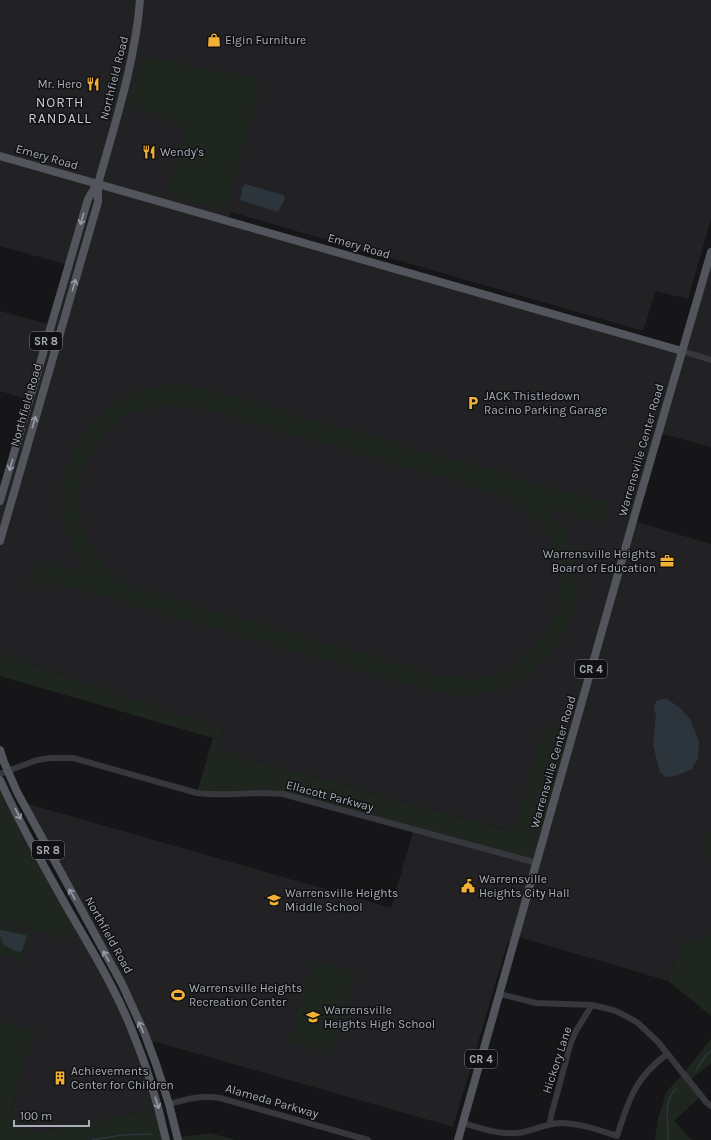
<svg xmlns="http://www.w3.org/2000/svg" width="711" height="1140" font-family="Karla,sans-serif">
<rect width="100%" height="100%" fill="#161618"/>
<!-- built -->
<path fill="#222225" d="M0,0H711V219L688,299L656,291L643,331L231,212L228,220L682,351L711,252V447L659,433L633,521L711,544V832L703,837L711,861V934L682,944L668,981L516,936L514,943L508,941L453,1127L156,1042L153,1043V1045L28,804L391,908L414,829L543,840L217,750L223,728L178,715L0,653V501L29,400L0,391V311L51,325L68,265L0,246Z
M0,920L63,939L82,933L112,989L159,1109L36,1133L10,1113L33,1030L0,1020Z"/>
<!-- green -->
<path fill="#1e261f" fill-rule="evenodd" d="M146,57L253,78L259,84L251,122L226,211L168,195L167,193L182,143L183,131L179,124L127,106L139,71Z
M181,385L195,386L607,503L603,523L549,508C552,515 560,523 564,530C572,545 576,564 577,580C579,634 539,682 488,693C472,697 455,696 439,693L54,582H49L44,585L40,584L37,589L30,587C32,578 30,568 39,561L90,575C81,562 72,550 67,535C46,473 85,410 145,390C156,386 169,386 181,385ZM175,405L201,408L495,493C513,501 529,510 541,526C584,580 551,662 485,677C469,680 453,677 437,675L149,592C138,588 124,584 116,577C75,543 65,484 99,441C107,431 116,421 128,415C143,408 159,406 175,405Z
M0,653L178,715L223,728L217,750L513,832L544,726L573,734L537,863L283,794L197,793L213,738L0,676Z
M0,780L82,933L71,939H63L0,920Z
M711,832V861L703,837Z
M0,925L30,933L32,936L23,961L0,954Z
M711,934V1016L668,981L682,944Z
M312,961L355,973L331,1054L289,1042Z
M0,1020L34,1030L10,1112L36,1133L159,1109L166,1140H0Z
M711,1039V1064L689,1081L701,1096L674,1121L692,1140H655L658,1118L667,1091L683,1074Z
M210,1133L235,1140H178L177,1138L181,1137Z"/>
<!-- water -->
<path fill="#2c353c" d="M245,184L283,195L285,198L278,212L240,200L242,188Z
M662,699H667L680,708L690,719L699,741L698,758L692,769L676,776L666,777L660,772L653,745L656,717L654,707L656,701Z
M0,930L26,935V939L22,951L18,952L4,945L0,936Z"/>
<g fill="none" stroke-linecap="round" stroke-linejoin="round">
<!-- stream -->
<path stroke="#2c353c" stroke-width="1.5" d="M696,1070L706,1055L711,1051
M92,1140L122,1135L152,1134
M668,1140C669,1123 662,1102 676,1089"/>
<!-- minor -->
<path stroke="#37383d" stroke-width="6" d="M682,351L711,360
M0,774L37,760L51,758H73L197,793C226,797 255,791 283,794L537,863
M500,994L536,1003L592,1005L613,1010L626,1016L638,1023L658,1042L707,1103L711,1106
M169,1104C187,1099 201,1095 220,1098L368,1140
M463,1123C481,1128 499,1135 518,1133C532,1131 545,1124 560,1123C579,1123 599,1130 617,1136C629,1099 635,1078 667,1054
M550,1124L551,1116L571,1042L576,1031L592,1005"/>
<!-- major -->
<path stroke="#53555c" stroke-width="8" d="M0,156L682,351
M0,501L88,199L97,184
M0,541L98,202V184C115,123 135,63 140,0
M0,750L4,762L17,792L122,984L144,1032L156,1064L169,1104L178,1140
M0,780C20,824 44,867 68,909C91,949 116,989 133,1033C147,1067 158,1104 166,1140
M458,1140L635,514L711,252"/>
</g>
<!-- one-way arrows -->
<defs><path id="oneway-shaft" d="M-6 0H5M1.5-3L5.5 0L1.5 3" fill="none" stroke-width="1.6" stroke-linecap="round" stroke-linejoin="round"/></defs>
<g stroke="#979ba6">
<use href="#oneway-shaft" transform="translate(82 219) rotate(107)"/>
<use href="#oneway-shaft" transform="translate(74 285) rotate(-74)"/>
<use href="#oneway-shaft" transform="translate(34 422) rotate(-74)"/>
<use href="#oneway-shaft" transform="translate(11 465) rotate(106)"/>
<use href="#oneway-shaft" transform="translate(18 814) rotate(63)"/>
<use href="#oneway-shaft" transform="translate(72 894) rotate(-119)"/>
<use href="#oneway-shaft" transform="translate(106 956) rotate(-119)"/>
<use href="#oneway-shaft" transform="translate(141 1027) rotate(-114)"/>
<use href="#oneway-shaft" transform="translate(157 1103) rotate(73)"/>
</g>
<!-- icons -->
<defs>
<g id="shop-bare" transform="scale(1.08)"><path d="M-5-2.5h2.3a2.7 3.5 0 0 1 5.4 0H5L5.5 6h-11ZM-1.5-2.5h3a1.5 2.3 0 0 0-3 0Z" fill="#f2b134" stroke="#111113" stroke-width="2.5" paint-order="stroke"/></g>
<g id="restaurant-bare" transform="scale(1.08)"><path d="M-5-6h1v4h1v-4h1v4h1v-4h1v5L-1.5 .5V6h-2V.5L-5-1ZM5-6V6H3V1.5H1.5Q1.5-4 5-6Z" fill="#f2b134" stroke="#111113" stroke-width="2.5" paint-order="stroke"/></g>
<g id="parking-bare" transform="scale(1.08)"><path d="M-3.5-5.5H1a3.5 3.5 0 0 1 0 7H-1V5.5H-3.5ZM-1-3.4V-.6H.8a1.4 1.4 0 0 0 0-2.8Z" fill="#f2b134" stroke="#111113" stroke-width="2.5" paint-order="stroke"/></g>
<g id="office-bare" transform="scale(1.08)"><path d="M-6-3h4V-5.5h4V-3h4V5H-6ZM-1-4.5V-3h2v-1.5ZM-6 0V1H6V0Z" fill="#f2b134" stroke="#111113" stroke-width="2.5" paint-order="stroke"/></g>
<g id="civic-bare" transform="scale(1.08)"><path d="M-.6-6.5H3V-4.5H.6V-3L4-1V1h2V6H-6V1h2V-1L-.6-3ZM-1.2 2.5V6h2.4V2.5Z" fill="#f2b134" stroke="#111113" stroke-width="2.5" paint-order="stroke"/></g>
<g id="school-bare" transform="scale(1.08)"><path d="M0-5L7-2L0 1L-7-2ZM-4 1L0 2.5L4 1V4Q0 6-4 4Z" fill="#f2b134" stroke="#111113" stroke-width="2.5" paint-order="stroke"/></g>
<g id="stadium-bare" transform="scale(1.08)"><path d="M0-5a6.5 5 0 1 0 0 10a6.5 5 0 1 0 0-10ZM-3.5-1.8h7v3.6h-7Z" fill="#f2b134" stroke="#111113" stroke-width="2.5" paint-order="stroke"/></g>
<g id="building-bare" transform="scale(1.08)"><path d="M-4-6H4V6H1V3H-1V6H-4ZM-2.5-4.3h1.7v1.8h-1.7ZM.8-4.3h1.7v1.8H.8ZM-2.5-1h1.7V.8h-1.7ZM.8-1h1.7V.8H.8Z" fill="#f2b134" stroke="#111113" stroke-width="2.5" paint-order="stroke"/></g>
</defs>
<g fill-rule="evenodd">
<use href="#shop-bare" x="214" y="40"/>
<use href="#restaurant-bare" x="93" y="84"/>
<use href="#restaurant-bare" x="149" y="152"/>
<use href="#parking-bare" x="473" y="403"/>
<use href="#office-bare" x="667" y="561"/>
<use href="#civic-bare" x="468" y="886"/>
<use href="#school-bare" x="274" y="900"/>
<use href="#stadium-bare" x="178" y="995"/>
<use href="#school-bare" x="313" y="1017"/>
<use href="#building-bare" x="60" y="1078"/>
</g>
<g text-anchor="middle" stroke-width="3" stroke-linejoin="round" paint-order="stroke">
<!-- shield labels -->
<g fill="#111113" stroke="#7b7e86" stroke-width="1">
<rect x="30" y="332" width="32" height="18" rx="3"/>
<rect x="575" y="660" width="32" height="18" rx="3"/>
<rect x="32" y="841" width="32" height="18" rx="3"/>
<rect x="465" y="1050" width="32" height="18" rx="3"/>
</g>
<g font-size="11" font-weight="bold" fill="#a8adb8">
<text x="46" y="345">SR 8</text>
<text x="591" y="673">CR 4</text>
<text x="48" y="854">SR 8</text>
<text x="481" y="1063">CR 4</text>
</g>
<!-- poi labels -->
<g font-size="12" fill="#a8adb8" stroke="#111113" text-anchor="start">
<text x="225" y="44">Elgin Furniture</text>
<text x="82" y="88" text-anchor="end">Mr. Hero</text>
<text x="160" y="156">Wendy's</text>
<text x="484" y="400">JACK Thistledown<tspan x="484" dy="14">Racino Parking Garage</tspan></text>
<text x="656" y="558" text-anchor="end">Warrensville Heights<tspan x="656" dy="14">Board of Education</tspan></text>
<text x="479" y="883">Warrensville<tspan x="479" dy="14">Heights City Hall</tspan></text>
<text x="285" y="897">Warrensville Heights<tspan x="285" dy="14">Middle School</tspan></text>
<text x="189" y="992">Warrensville Heights<tspan x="189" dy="14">Recreation Center</tspan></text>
<text x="324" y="1014">Warrensville<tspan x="324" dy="14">Heights High School</tspan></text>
<text x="71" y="1075">Achievements<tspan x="71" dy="14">Center for Children</tspan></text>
</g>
<!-- street labels -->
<g font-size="12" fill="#a8adb8" stroke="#111113">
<text transform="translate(114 78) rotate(-76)" y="4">Northfield Road</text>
<text transform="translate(47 157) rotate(16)" y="4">Emery Road</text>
<text transform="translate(359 246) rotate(16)" y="4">Emery Road</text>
<text transform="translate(26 405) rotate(-74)" y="4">Northfield Road</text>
<text transform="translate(641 450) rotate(-74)" y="4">Warrensville Center Road</text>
<text transform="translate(553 762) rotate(-74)" y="4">Warrensville Center Road</text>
<text transform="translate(330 796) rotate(15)" y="4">Ellacott Parkway</text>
<text transform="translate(109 935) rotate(61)" y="4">Northfield Road</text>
<text transform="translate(557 1060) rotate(-72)" y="4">Hickory Lane</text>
<text transform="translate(272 1101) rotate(16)" y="4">Alameda Parkway</text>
</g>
<!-- quarter labels -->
<g font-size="14" letter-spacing="1" fill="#c9ccd4" stroke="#111113">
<text x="60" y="107">NORTH<tspan x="60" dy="16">RANDALL</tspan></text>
</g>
</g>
<!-- scale -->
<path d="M14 1120v6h75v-6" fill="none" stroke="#a8adb8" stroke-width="2"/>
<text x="20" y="1120" font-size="12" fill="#a8adb8" stroke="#111113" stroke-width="3" paint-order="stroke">100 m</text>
</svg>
